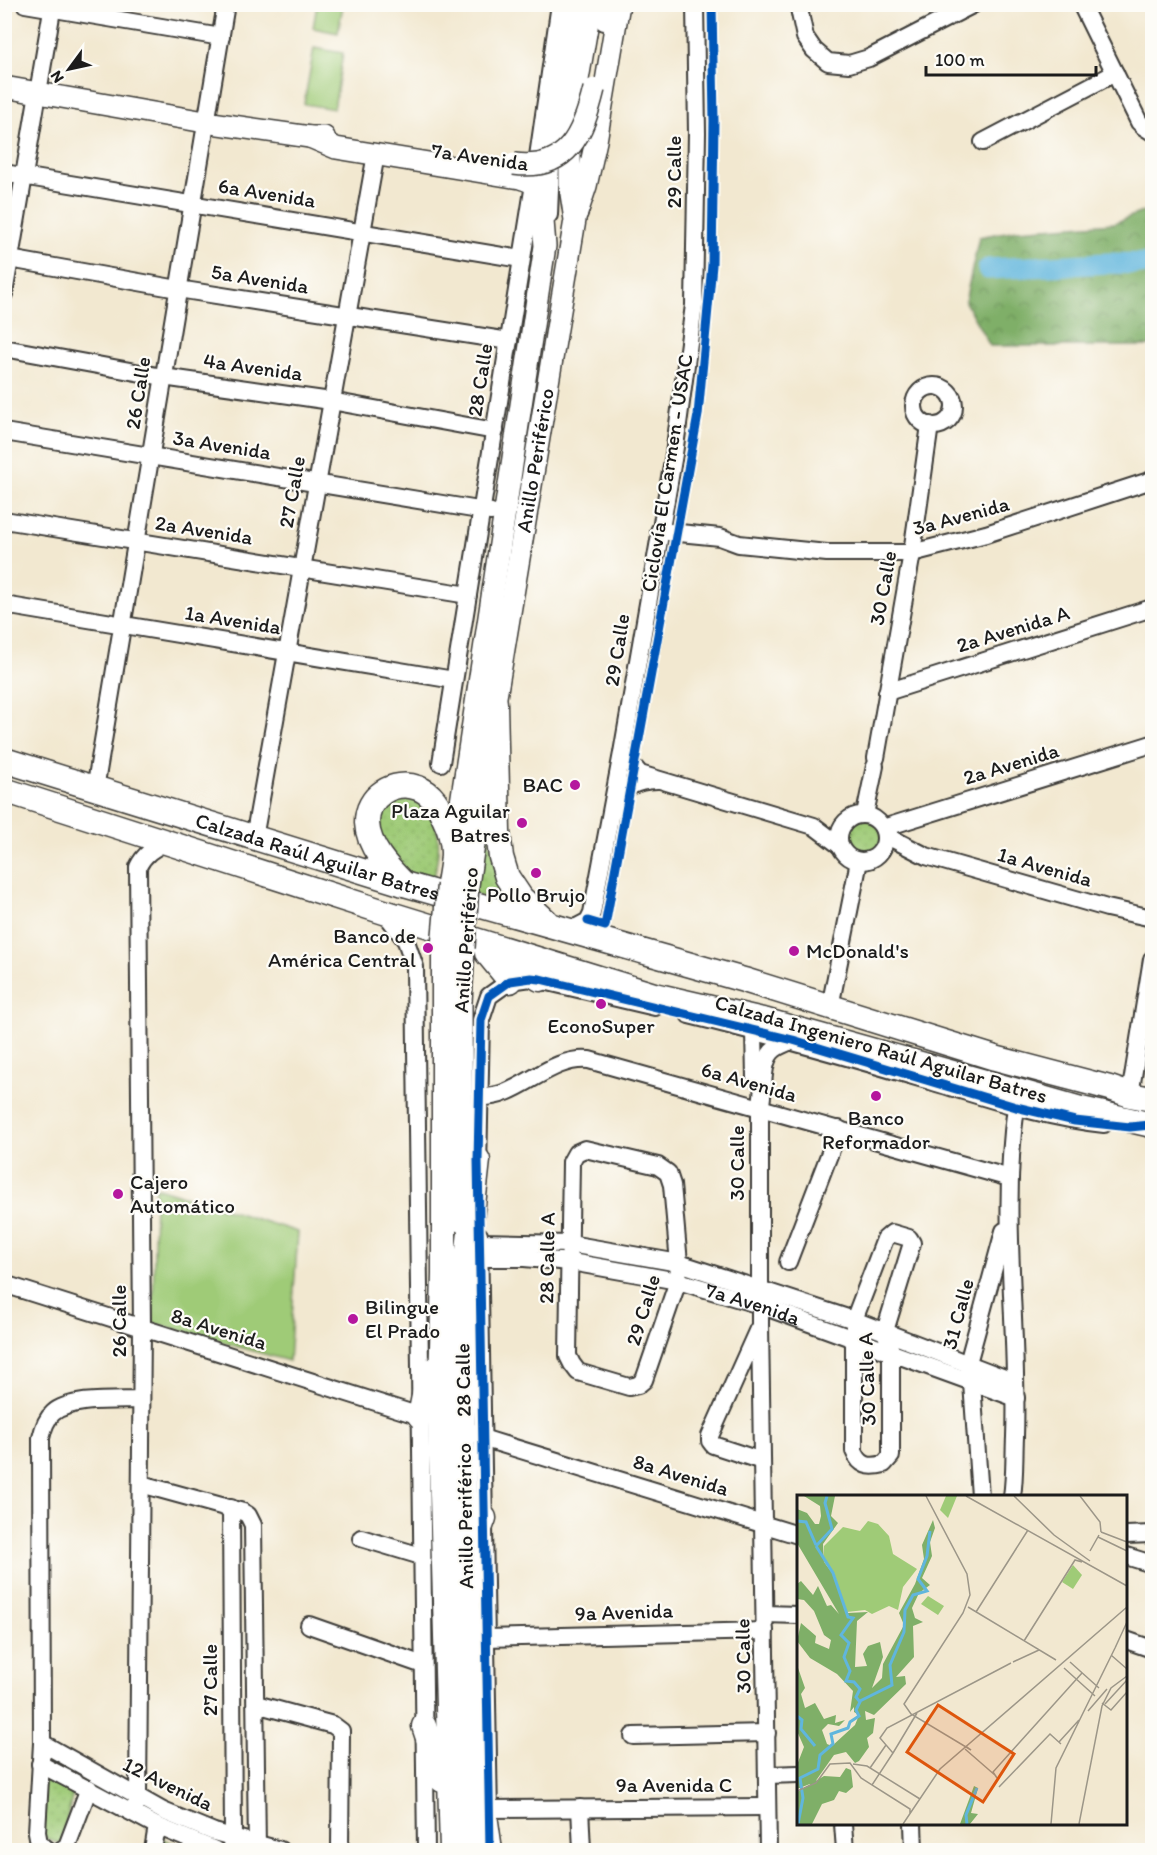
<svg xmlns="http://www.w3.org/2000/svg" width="1157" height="1855" font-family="Itim,sans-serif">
<defs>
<pattern id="grass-dots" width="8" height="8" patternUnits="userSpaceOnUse" patternTransform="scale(1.5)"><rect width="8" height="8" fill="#9fcb77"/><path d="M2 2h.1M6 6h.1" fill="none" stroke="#88ae66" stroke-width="1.8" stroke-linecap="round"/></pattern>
<pattern id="forest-crowns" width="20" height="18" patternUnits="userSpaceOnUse" patternTransform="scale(1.5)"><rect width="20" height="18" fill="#7faf68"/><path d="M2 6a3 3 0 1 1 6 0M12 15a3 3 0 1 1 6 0" fill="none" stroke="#678e55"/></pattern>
</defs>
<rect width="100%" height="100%" fill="#fdfcf7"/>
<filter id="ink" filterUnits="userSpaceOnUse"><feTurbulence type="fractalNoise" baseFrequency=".0167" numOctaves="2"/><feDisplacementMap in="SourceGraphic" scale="12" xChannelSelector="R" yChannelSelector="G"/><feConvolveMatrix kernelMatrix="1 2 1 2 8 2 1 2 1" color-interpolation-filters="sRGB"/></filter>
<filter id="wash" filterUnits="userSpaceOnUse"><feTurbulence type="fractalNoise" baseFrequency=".008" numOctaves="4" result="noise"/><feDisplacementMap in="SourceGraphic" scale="24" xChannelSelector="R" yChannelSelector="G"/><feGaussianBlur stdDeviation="1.35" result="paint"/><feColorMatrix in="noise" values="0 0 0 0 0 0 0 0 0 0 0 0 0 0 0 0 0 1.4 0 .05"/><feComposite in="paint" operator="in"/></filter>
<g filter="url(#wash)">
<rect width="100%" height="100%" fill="#f2e8d0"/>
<!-- grass -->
<path fill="url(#grass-dots)" stroke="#5e744a" stroke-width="1.5" d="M491,742L489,842L530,912L472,894Z
M405,793C448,818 440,842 433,885L409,880L374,827L379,805Z
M842 838a20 20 0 1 1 40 0a20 20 0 1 1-40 0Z
M41,1765L75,1785L61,1844L41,1836Z
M161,1838L190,1850H159Z"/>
<!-- forest -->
<path fill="url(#forest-crowns)" stroke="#4e6642" stroke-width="1.5" d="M1152,208V346H990L965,302L979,237L1017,230L1114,223Z"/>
<!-- pitch -->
<path fill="#9fcb77" stroke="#5e744a" stroke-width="1.5" d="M317,5H343L338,33L313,28Z
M314,48L343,53L334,109L304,104Z
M155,1187L298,1232L289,1361L153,1323Z"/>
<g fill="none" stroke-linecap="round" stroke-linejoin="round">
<!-- river -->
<path stroke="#60b6dd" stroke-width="21" d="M988,269L1109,263L1152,264"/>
</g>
</g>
<g filter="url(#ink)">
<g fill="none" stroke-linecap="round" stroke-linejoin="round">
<!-- minor casing -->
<g stroke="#3c3b37" stroke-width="20">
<g id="minor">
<path d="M25,4L221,37"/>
<path d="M798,4L805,37L814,50L828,62L849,64L869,58L974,4"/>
<path d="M1081,4L1139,122L1144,127L1152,132"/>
<path d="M604,22L610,4"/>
<path d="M983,142L1115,73"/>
<path d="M4,173L521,259"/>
<path d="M549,215L552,138L574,4"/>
<path d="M4,258L178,289L509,341"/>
<path d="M4,294L53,4"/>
<path d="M4,348L163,377L331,401L495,431"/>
<circle cx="934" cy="406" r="20"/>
<path d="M4,432L491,512"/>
<path d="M4,520L468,595"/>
<path d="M659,531L720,537L739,544L827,553H912L986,534L1152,480"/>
<path d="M4,605L454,680"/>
<path d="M887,692L1152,608"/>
<path d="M622,753L640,774L814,826L839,845"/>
<path d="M876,758L912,553L930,425"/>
<path d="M441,763L534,184L560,4"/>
<path d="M95,789L226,4"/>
<path d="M617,809C622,786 635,781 657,780"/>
<path d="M865,814L875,766"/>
<circle cx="862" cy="838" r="23"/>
<path d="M883,828L1152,744"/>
<path d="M885,835L926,856L1107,908L1152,918"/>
<path d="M254,838L376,154"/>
<path d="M385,913L406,941L415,967L426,1850"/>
<path d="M569,931L588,921L592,913L622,753L674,454L694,305L697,133L695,4"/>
<path d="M830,1007L859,861"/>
<path d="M689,1015C767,1034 845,1056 923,1079C983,1096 1042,1118 1104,1124"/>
<path d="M754,1031L755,1078"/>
<path d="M1130,1095L1152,959"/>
<path d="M480,1097C519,1099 548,1056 589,1060L1010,1178"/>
<path d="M585,1149L658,1166L668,1173L672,1185L679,1263L678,1281L644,1380L638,1385L629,1387L578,1372L572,1364L568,1356L571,1162L576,1153Z"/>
<path d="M478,1170L481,1020L489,996L510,981L531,978L655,1007"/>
<path d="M892,1233L909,1238L912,1243L885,1331L891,1351V1456L884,1464C869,1468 860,1466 854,1451V1320L885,1239Z"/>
<path d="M479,1235L489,1818"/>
<path d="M479,1242L570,1244L679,1263L854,1320L1015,1382"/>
<path id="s1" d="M479,1258H524L571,1262L678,1281L760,1305L1016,1398"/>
<path d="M788,1262L839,1129"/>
<path d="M4,1284L420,1416"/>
<path d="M758,1329L710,1436V1441L713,1445L762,1461"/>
<path d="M476,1432L482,1438L798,1535"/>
<path d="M141,1484L243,1512L248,1515L253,1525L257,1850"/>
<path d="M980,1496L972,1383L968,1363L1004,1231"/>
<path d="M1012,1496C1015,1477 1014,1457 1015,1437C1019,1327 1000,1217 1016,1107"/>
<path d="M1126,1535L1152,1534"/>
<path d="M361,1538L421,1556"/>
<path d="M1126,1556L1152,1564"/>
<path d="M765,1614L798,1615"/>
<path d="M309,1625L423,1665"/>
<path d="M485,1638L765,1631"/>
<path d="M1126,1640L1152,1649"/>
<path d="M256,1704L333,1725L341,1731L340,1850"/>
<path d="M633,1736L767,1733"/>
<path d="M42,1743L163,1811L214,1832L280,1850"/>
<path d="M40,1764L157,1826L215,1850"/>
<path d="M767,1775L798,1774"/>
<path d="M580,1808L582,1850"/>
<path d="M488,1809L767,1807"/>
<path d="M134,1813L138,1797L142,1328L138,867C144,854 154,848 166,842"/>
<path d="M843,1824L845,1850"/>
<path d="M913,1824L914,1850"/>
<path d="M48,1850L39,1843L37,1832L42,1743L41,1438C43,1429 46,1419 53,1413C71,1397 118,1401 141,1400"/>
<path d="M61,1850L67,1846L89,1788"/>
<path d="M153,1850L157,1826"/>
<path d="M230,1850L233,1838L231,1508"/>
<path d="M768,1850L760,1325V1109C765,1091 760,1059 775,1049C780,1045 787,1043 793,1040"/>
</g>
</g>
<!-- major casing -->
<g stroke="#3c3b37" stroke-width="24">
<g id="major">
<path d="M4,87L205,122L310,137H324"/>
<path d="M310,137L336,148L520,178C531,181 538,185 541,196L545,246L454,849"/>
<path d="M577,213L586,186L596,141L619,4"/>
<path id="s2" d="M468,885L495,703L575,220L570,187V126L591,4"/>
<path d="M462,1222L461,1002L464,948"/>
</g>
</g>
<!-- highway casing -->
<g stroke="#3c3b37" stroke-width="27">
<g id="highway">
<path d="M495,703L498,832L501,857L507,877L521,898L546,921"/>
<path id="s3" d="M4,760L404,884L744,980L995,1058L1110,1088L1130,1095L1152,1099"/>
<path d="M4,790L384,912L654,995L767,1021L1081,1109L1152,1125"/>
<path d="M404,884C388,868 368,847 367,823C366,796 394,779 418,788C432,793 439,806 444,818C449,828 453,842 453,853C453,864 450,875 449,885"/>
<path d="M444,941V1274L440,1421L452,1850"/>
<path d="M487,953L510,981"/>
<path d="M505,957L540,979"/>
<path d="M420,1416L429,1371"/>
<path d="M470,1555L484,1518"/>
<path d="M424,1726L442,1780"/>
<path d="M484,1808L490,1850"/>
<path d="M472,1850L462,1408L463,1295L478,1160"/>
</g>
</g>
<!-- minor -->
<use href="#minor" stroke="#fff" stroke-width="16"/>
<!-- major -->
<use href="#major" stroke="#fff" stroke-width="21"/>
<!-- highway -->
<use href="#highway" stroke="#fff" stroke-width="24"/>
<!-- major-bridge casing -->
<g stroke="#3c3b37" stroke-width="24" stroke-linecap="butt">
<path id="major-bridge" d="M514,164C568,171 583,134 594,89
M464,948L468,885"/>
</g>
<!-- highway-bridge casing -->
<g stroke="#3c3b37" stroke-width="27" stroke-linecap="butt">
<path id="highway-bridge" d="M444,941L449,885"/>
</g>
<!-- major-bridge -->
<use href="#major-bridge" stroke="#fff" stroke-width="21"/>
<!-- highway-bridge -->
<use href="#highway-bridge" stroke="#fff" stroke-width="24"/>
<!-- cycleway casing -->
<g stroke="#fdfcf7" stroke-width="13">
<path id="cycleway" d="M588,921L605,926L698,415L712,265L714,121L712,4
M490,1850L478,1160L481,1020L489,996L510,981L531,978L540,979L793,1040L1016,1107L1075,1121L1130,1127L1150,1125"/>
</g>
<!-- cycleway -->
<use href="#cycleway" stroke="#0057b8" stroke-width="9"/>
</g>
</g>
<!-- markers -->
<g fill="#b5179e" stroke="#fdfcf7" stroke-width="2">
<circle cx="575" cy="785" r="6"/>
<circle cx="522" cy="823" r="6"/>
<circle cx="536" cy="873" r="6"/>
<circle cx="428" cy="948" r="6"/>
<circle cx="794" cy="951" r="6"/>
<circle cx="601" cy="1004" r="6"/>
<circle cx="876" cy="1096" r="6"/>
<circle cx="118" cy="1194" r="6"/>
<circle cx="353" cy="1319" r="6"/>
</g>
<g text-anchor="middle" stroke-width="4.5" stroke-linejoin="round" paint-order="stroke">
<!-- street labels -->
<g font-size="21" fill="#1c1c1c" stroke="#fdfcf7">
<text transform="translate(480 157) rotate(8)" y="7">7a Avenida</text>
<text transform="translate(674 172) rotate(-90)" y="7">29 Calle</text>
<text transform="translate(267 193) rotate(9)" y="7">6a Avenida</text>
<text transform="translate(260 279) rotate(9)" y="7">5a Avenida</text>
<text transform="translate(253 367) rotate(8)" y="7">4a Avenida</text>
<text transform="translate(480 380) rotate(-81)" y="7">28 Calle</text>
<text transform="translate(138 393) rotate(-81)" y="7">26 Calle</text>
<text transform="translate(222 445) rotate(9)" y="7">3a Avenida</text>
<text dy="7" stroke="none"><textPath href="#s2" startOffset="430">Anillo Periférico</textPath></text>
<text transform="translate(667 473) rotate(-81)" y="7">Ciclovía El Carmen - USAC</text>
<text transform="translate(292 492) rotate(-80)" y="7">27 Calle</text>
<text transform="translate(961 516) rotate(-15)" y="7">3a Avenida</text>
<text transform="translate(204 530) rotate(9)" y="7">2a Avenida</text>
<text transform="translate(883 588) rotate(-80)" y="7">30 Calle</text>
<text transform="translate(233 620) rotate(9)" y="7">1a Avenida</text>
<text transform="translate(1013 629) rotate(-17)" y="7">2a Avenida A</text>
<text transform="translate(617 650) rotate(-81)" y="7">29 Calle</text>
<text transform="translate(1011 764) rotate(-17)" y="7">2a Avenida</text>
<text dy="7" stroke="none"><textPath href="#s3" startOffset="328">Calzada Raúl Aguilar Batres</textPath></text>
<text transform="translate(1045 867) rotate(16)" y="7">1a Avenida</text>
<text transform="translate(466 940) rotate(-86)" y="7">Anillo Periférico</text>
<text transform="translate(881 1049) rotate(16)" y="7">Calzada Ingeniero Raúl Aguilar Batres</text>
<text transform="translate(749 1082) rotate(16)" y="7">6a Avenida</text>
<text transform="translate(737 1163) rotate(-90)" y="7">30 Calle</text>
<text transform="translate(547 1258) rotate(-89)" y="7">28 Calle A</text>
<text dy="7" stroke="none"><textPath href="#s1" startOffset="279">7a Avenida</textPath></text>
<text transform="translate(643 1310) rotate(-73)" y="7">29 Calle</text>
<text transform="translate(958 1314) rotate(-75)" y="7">31 Calle</text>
<text transform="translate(119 1321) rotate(-90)" y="7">26 Calle</text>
<text transform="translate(219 1329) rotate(17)" y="7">8a Avenida</text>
<text transform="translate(867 1379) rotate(-92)" y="7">30 Calle A</text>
<text transform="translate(463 1380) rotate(-91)" y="7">28 Calle</text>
<text transform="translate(681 1475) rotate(17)" y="7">8a Avenida</text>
<text transform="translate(465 1516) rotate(-91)" y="7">Anillo Periférico</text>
<text transform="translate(624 1612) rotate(-2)" y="7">9a Avenida</text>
<text transform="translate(743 1656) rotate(-91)" y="7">30 Calle</text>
<text transform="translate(210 1680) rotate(-90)" y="7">27 Calle</text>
<text transform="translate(168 1784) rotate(26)" y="7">12 Avenida</text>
<text x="674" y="1792">9a Avenida C</text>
</g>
<!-- poi labels -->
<g font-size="21" fill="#1c1c1c" stroke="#fdfcf7" text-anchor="end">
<text x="563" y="792">BAC</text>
<text x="510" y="818">Plaza Aguilar<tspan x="510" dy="24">Batres</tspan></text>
<text x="536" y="902" text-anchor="middle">Pollo Brujo</text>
<text x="416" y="943">Banco de<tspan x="416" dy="24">América Central</tspan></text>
<text x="806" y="958" text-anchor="start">McDonald's</text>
<text x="601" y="1033" text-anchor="middle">EconoSuper</text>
<text x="876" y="1125" text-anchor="middle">Banco<tspan x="876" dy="24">Reformador</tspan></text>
<text x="130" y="1189" text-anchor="start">Cajero<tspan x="130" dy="24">Automático</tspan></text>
<text x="365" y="1314" text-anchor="start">Bilingue<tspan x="365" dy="24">El Prado</tspan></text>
</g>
</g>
<!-- overview -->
<g transform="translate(797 1495)">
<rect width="330" height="330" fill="#f2e8d0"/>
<path d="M71,26L81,29L92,41L96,59L120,74L106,92L101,115L92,111L75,119L68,115L50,117L37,78L27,67V51L46,32L63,36ZM131,101L147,111L141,120L124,109Z" fill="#9fcb77"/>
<path d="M7,1H38L34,21L41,28L26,49L27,67L36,79L50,118L71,117L60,126L58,172L70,171L66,159L71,151L83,147L86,162L75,193L85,183L86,169L107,130L102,118L118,89L127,64L125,50L136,25L138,33L133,47L135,61L125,83L133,90L122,98L115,113L118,123L126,127L116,131L117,162L99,182L108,181L109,189L77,220L68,216L69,225L78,223L76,238L70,243L72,252L62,266L58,268L49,257L37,260L18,287L0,294V270L7,252L0,236V170L8,193L4,199L8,213L18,208L27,224L39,220L38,228L48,225L42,231L31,229L25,235L30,249L35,251L58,230L62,220L57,217V212L53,217L56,196L40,179L13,163L0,146L4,128L19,141L18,148L32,154L34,145L27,140L17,116L7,105L0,104V89L4,86L16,100L21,91L30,111L34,110L42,119L0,48V14L10,18L18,29H22L24,21L23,11ZM49,273L54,275L56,292L49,298L42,296L37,305L25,309L15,329H0V297L27,281L43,282ZM177,291L181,293L174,318L181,319L173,329H163Z" fill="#7faf68"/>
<path d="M149,1H160L151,23L143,15Z" fill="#9fcb77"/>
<path d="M276,70L285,80L276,94L265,87Z" fill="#9fcb77"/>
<path fill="none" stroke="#60b6dd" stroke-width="3" d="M0,26L9,27L19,50M19,51L35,34L28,8L30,1M63,206L95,190L93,170L107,137L108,115L116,100L130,96L121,84L130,61L133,36M0,221L5,225L4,234L18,251M1,329L6,303L3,283L21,274L23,260L36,249L34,239L51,233L53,227L62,221L59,215L63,207L59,202L63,194L57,187L49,186L53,176L47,162L52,148L44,140L56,123L51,122L36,78L19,51M170,329L169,320L180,293"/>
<path fill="none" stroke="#9c9688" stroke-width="1.5" d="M129,1L170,79L173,100L166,118L107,209L114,219L174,255L170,252M169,1L330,91M217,1L257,40L293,66M283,1L303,27L304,37M304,37L330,47M301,42L330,56M293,56L302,40M171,112L259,165M179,117L231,35M227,146L278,65L285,67M318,153L330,127M314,160L330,174M216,167L242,155M273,167L302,193M267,173L298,201M305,208L314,215L330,197M308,209L330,185M291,216L310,194M262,247L282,225M168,254L199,281M96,258L120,218M56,269L70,271L123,304M73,273L89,250M200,283L196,277L285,178M75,290L96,258L83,243L90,233L214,168M202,292L253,239L264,249M0,296L19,288L33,269L53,268L64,283L113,314V318M106,329L143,274L330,112M254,329L259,273L319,151M282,329L305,211L314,193L330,181"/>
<path fill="#de560d" fill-opacity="0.15" stroke="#de560d" stroke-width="3" d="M141,210L217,259L186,307L110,257Z"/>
<rect width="330" height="330" fill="none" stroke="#1c1c1c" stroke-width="3"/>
</g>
<!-- margin -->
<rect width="1157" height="1855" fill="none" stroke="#fdfcf7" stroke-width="24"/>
<!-- north arrow -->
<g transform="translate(69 69) rotate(237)" stroke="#fdfcf7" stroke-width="4.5" paint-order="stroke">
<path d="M0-4.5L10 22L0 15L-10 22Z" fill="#1c1c1c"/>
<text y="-9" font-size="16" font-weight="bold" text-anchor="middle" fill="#1c1c1c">N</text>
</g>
<!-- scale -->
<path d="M926 66v9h170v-9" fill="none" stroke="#1c1c1c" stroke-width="3"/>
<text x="935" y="66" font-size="18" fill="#1c1c1c" stroke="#fdfcf7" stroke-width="4.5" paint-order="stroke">100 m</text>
</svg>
